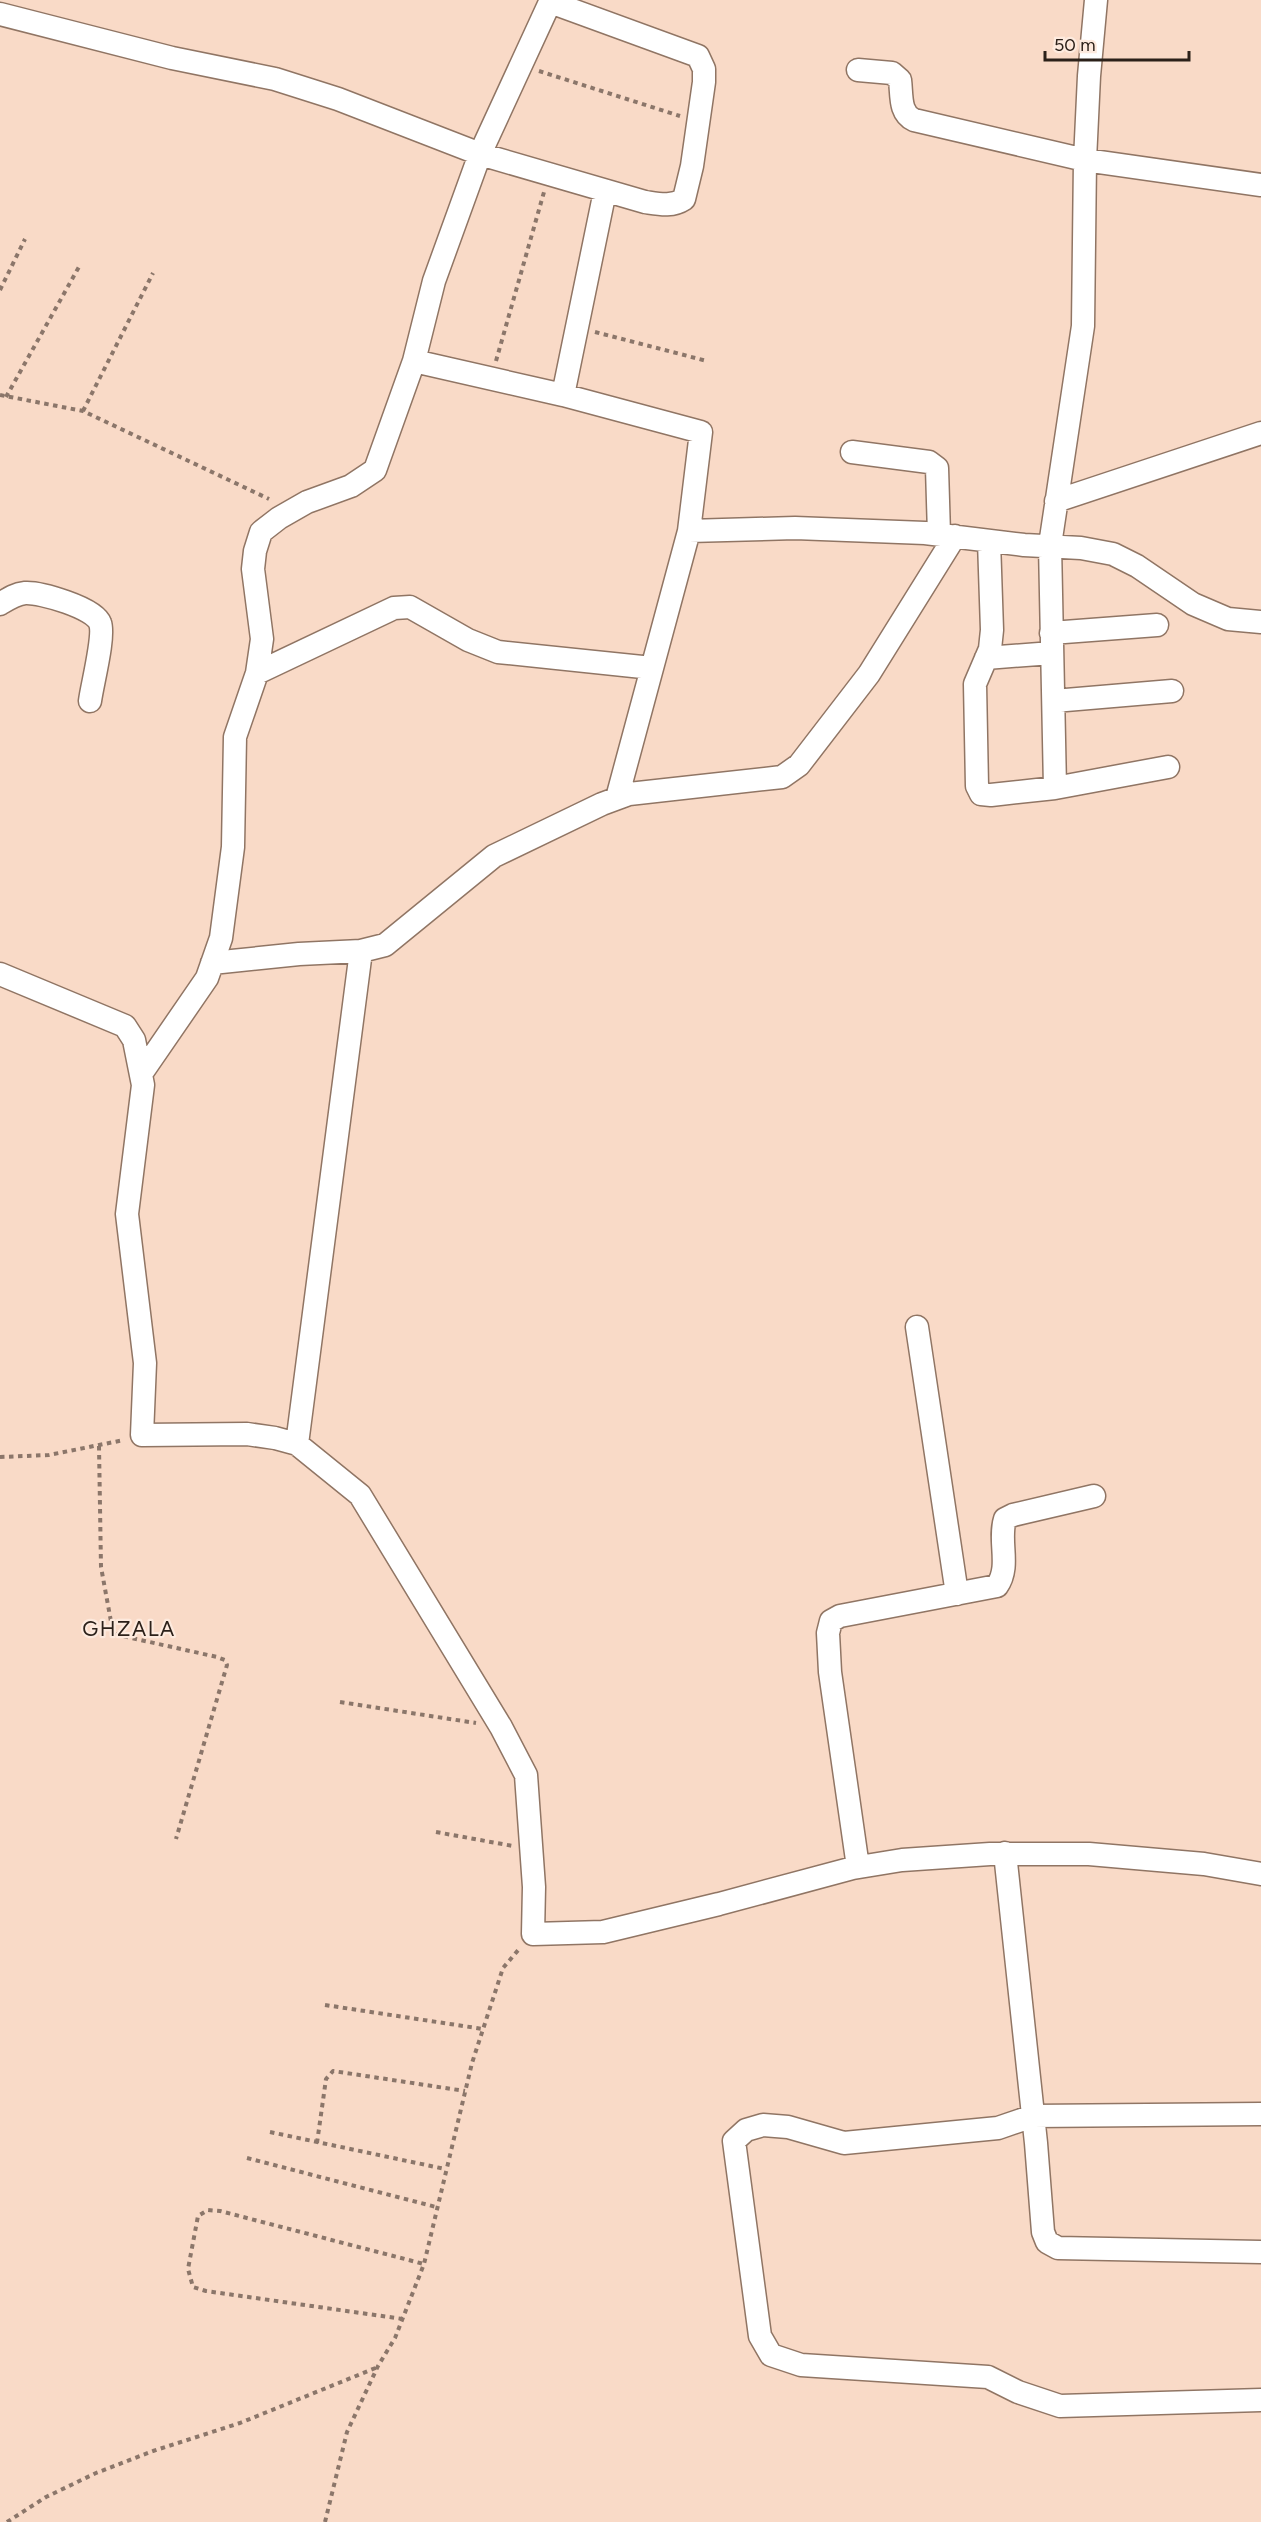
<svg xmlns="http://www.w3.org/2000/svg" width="1261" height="2522" font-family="Figtree,sans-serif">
<rect width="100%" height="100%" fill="#f9dac7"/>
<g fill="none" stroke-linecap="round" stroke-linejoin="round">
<!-- street casing -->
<g stroke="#907564" stroke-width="25">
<path id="street" d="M0,14L172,58L275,79L338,99L480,154L645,202C659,204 672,207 684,199L692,166L704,82V69L698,56L550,2
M858,70L892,73L900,80C902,95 899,113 914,120L1085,160L1261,185
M414,361L563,395L701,432L689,531L795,528L925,533L1024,545L1081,548L1113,554L1137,566L1193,604L1228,619L1261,622
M563,395L605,191
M852,452L929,462L937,468L939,534
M1056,501L1261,433
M989,541L992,630L990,649L975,684L977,786L981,794L991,795L1055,788L1168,767
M0,604C8,599 15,594 25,593C40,592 95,608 100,623C105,636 92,685 90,701
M1051,633L1157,625
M986,658L1052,653
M257,673L394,608L410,607L468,640L498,652L652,668
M1054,701L1172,691
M1055,788L1050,545L1083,326L1085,160L1089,76L1096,0
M617,798L689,531
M212,963L299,954L361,951L385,945L494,856L602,804L629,794L782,777L799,765L869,674L955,536
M0,974L125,1026L134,1040L143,1085L127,1214L145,1363L142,1435L247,1434L275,1438L297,1444L360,1495L501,1727L526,1775L534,1887L533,1934L603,1932L719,1904L853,1868L902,1860L990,1854H1089L1204,1864L1261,1874
M141,1074L207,978L221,938L233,847L235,737L257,673L262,639L253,569L255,551L261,532L279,518L307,502L351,486L375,470L414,361L434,281L480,154L551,0
M917,1327L957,1594
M297,1444L361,951
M1005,1853L1036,2143L1043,2232L1047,2242L1058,2248L1261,2252
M858,1867L830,1672L828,1633L831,1621L840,1616L997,1586C1011,1566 998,1541 1005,1519L1013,1515L1094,1496
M1261,2114L1033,2116L998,2128L844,2143L788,2127L763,2125L746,2130L734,2141L760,2336L771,2355L801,2365L988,2377L1018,2392L1060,2406L1261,2400"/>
</g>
<!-- path -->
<path stroke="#8b766a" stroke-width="4" stroke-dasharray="4.5 4.5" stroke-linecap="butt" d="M539,71L680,116
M0,290L25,239
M595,332L707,361
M496,361L544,192
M0,395L83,411L269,499
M6,397L80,265
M83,411L153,273
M99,1446L101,1567L112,1627L118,1635L217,1657L225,1660L227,1665L176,1839
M0,1457L49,1455L124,1440
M340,1702L476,1723
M436,1832L513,1846
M325,2005L483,2029
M270,2132L445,2169
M317,2143L326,2079L333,2071L465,2091
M247,2158L436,2207
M403,2319L206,2291L193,2287L188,2269L198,2216L208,2210L220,2211L424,2264
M7,2522L46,2497L96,2473L153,2451L240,2423L378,2367
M325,2522L347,2432L378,2366L395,2338L424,2264L472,2063L503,1968L520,1948"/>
<!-- street -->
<use href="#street" stroke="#fff" stroke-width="22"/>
</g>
<g text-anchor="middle" stroke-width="4.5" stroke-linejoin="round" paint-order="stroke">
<!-- quarter labels -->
<g font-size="21" letter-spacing="1.5" fill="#2b2019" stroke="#fdeade">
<text x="129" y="1636">GHZALA</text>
</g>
</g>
<!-- scale -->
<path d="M1045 51v9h144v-9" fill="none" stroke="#2b2019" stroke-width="3"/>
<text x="1054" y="51" font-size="18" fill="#2b2019" stroke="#fdeade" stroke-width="4.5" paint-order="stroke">50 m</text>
</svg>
